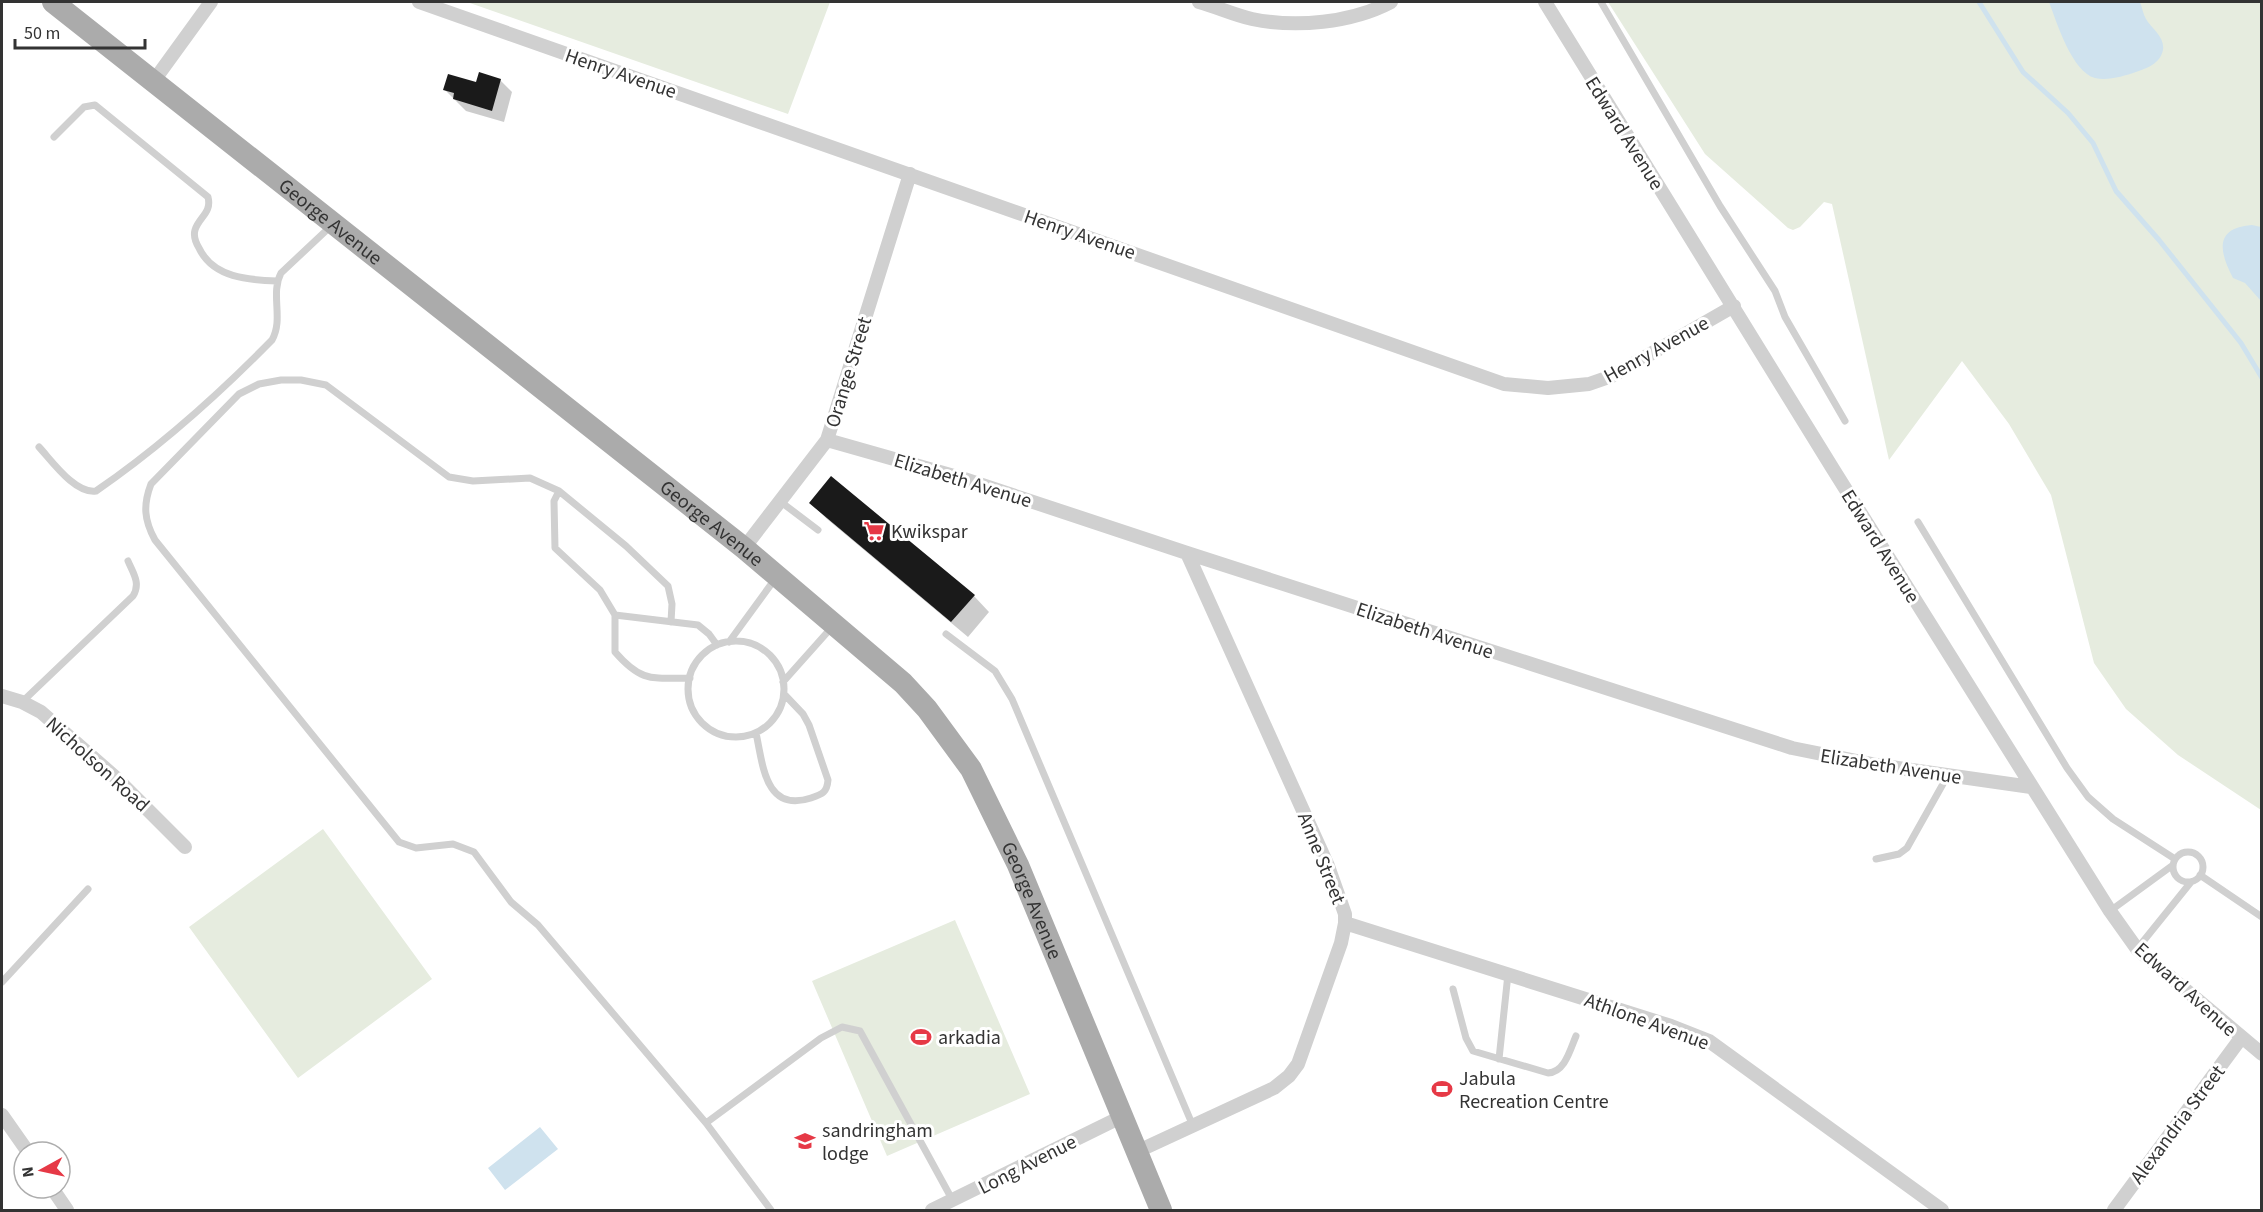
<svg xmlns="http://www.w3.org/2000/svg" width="2263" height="1212" font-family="'Source Sans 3',sans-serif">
<rect width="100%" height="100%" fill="#fff"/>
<!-- green -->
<path fill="#e6ecdf" d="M467,2H830L788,114Z
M1608,2H2261V810L2178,755L2126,709L2094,663L2051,495L2009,424L1962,361L1889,460L1832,204L1824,202L1800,227L1793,230L1788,228L1705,154Z
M323,829L432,979L298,1078L189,927Z
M955,920L1030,1094L887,1156L812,981Z"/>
<!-- water -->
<path fill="#cfe2ee" d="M2049,2H2140C2142,7 2143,14 2146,19C2152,29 2165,37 2163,50C2160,64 2147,68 2136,72C2124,76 2108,81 2095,78C2072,72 2057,23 2049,2Z
M2252,225L2261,227V301L2245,283L2233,278C2220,253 2213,228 2252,225Z
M540,1127L558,1149L505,1190L488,1168Z"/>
<!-- shadow -->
<path fill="#0003" d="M500,80L512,92L504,122L466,111L445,90Z
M811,503L974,596L989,612L968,637L827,519Z"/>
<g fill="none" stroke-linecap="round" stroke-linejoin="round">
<!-- stream -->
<path stroke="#cfe2ee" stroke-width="5" d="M1979,2L2023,72L2068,113L2093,143L2116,191L2159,240L2241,343L2262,378"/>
</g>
<!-- building -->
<path fill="#1a1a1a" d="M479,72L501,79L492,111L453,99L454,93L443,90L448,74L476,82Z
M831,476L975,595L951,622L809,503Z"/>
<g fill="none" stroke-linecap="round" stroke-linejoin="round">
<!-- service -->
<path stroke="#d0d0d0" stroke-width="7" d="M1601,2L1720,206L1775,291L1785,317L1845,421
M54,137L84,107L95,105L208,197C212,213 199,217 195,230C193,237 196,243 199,248C213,278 249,280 277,281
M39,447C52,461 75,494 96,491C160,447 217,396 272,340C284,319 270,294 281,273L331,226
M559,491L554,501L555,548L600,590L615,615V652C642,683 652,678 690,678
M781,502L818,530
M1918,522L2067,768L2088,797L2113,819L2175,859
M615,615L698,625L709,634L717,645
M671,622L672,604L668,586L626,546L559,491L530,478L473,481L449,477L326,385L301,380H281L259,384L239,394L151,484C143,505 144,520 155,540L399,842L416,848L453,844L474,852L511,902L538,925L706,1123L771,1210
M946,634L995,671L1012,699L1193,1126
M688 689a48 48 0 1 1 96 0a48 48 0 1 1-96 0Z
M729,642L775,579
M783,682L832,627
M22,702L133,596C141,583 133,573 128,561
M756,733C763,765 765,813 811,798C823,794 827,792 828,780L809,725L803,714L784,694
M2173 867a15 15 0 1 1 30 0a15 15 0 1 1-30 0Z
M1876,859L1899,854L1907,848L1948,775
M2200,875L2262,917
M2110,911L2173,865
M2137,949L2191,882
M2,982L88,889
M1453,989L1466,1038L1473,1051L1548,1073C1565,1072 1570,1050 1576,1036
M1499,1059L1508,974
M706,1123L821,1038L842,1027L860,1031L953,1201"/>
<!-- minor -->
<path stroke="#d0d0d0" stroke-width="14" d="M419,2L1504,384L1548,388L1589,384L1612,376L1734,306
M1199,2C1217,7 1234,15 1252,19C1296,28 1351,23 1391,2
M1545,2L1833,469L2110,911L2137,949L2262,1054
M153,82L211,2
M827,440L961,478L1187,553L1792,748L1877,765L2031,787
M744,548L827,440L910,174
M2,696L22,702L41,712L115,777L185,847
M1345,923L1671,1026L1709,1041L1942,1210
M2,1115L28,1152
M1136,1152L1274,1088L1289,1076L1298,1064L1341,943L1345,923V914L1328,866L1187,553
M52,1188L67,1210
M932,1210L1121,1117
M2114,1210L2241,1038"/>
<!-- primary -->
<path stroke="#ababab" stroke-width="22" id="s1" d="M53,2L744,548L903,683L927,709L971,769L1018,865L1161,1210"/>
</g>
<!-- icons -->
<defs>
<g id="supermarket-bare" transform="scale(1.62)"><path d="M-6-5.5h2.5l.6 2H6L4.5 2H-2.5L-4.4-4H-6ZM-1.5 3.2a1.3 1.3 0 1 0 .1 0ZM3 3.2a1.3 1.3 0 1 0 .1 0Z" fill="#e63946" stroke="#fff" stroke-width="2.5" paint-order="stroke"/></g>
<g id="stadium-bare" transform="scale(1.62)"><path d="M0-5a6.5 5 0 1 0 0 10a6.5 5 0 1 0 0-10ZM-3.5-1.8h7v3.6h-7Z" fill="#e63946" stroke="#fff" stroke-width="2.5" paint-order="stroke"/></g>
<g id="school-bare" transform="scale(1.62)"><path d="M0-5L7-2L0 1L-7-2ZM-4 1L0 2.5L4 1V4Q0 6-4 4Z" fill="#e63946" stroke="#fff" stroke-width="2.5" paint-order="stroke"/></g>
</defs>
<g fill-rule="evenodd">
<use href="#supermarket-bare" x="874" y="531"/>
<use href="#stadium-bare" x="921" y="1037"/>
<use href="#stadium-bare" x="1442" y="1089"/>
<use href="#school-bare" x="805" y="1141"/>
</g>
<g text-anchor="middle" stroke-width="6" stroke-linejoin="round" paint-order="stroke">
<!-- street labels -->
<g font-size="20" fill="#333" stroke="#fff">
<text transform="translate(621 73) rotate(19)" y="7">Henry Avenue</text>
<text transform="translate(1625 133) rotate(58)" y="7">Edward Avenue</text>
<text dy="7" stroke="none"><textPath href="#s1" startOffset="354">George Avenue</textPath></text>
<text transform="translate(1080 234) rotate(19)" y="7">Henry Avenue</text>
<text transform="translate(1656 349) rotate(-29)" y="7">Henry Avenue</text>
<text transform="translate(848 372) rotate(-73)" y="7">Orange Street</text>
<text transform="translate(963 480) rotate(17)" y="7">Elizabeth Avenue</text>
<text dy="7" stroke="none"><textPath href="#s1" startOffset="840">George Avenue</textPath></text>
<text transform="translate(1881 546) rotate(58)" y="7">Edward Avenue</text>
<text transform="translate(1425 630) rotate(18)" y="7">Elizabeth Avenue</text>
<text transform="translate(98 764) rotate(42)" y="7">Nicholson Road</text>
<text transform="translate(1891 766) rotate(9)" y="7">Elizabeth Avenue</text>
<text transform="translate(1322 858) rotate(68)" y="7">Anne Street</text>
<text dy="7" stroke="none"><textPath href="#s1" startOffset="1344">George Avenue</textPath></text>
<text transform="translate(2186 989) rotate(42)" y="7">Edward Avenue</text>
<text transform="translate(1647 1021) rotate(20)" y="7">Athlone Avenue</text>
<text transform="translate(2177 1124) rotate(-53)" y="7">Alexandria Street</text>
<text transform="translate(1027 1164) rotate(-27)" y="7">Long Avenue</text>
</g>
<!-- poi labels -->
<g font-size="20" fill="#333" stroke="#fff" text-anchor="start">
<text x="891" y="538">Kwikspar</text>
<text x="938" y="1044">arkadia</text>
<text x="1459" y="1085">Jabula<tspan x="1459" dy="23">Recreation Centre</tspan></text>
<text x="822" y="1137">sandringham<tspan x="822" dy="23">lodge</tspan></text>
</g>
</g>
<!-- border -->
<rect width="2263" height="1212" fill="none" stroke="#333333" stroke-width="6"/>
<!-- north arrow -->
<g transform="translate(42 1170) rotate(262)"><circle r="28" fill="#ffffff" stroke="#adadad" stroke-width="1.5"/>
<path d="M0-4.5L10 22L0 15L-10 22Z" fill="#e63946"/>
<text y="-9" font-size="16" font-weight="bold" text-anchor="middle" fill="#333333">N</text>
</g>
<!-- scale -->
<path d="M15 39v9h130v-9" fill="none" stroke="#333333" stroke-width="3"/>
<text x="24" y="39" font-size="18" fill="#333333" stroke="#ffffff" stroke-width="4.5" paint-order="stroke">50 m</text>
</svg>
